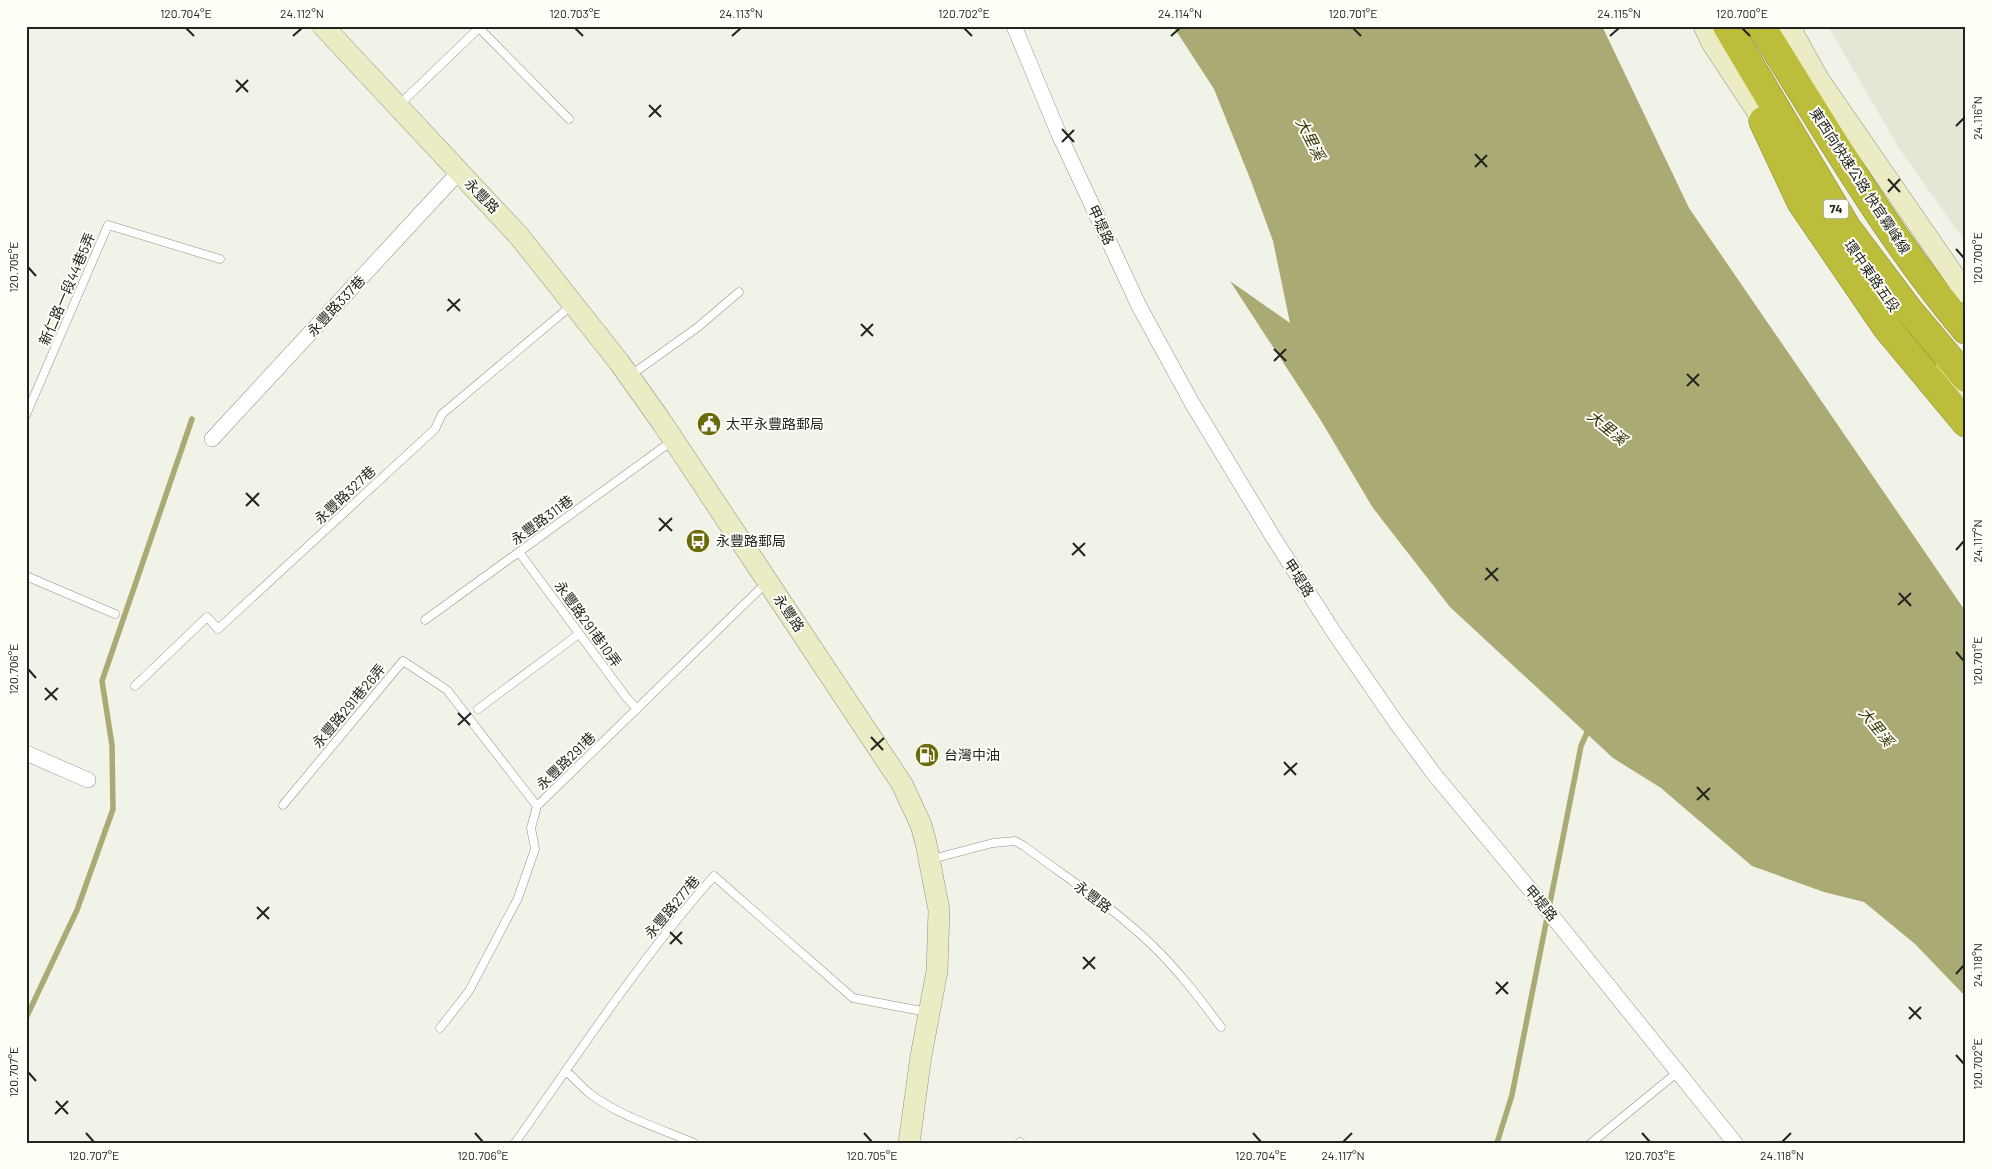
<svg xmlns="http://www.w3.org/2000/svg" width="1992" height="1169" font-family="Barlow,'Noto Sans TC',sans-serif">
<rect width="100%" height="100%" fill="#f1f2e8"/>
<!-- built -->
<path fill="#e5e6d5" d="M1828,26H1966V243L1899,148Z"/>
<!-- water -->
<path fill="#aaab74" d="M1173,26H1602L1689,208L1966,612V997L1915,944L1864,902L1824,892L1752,866L1661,788L1613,758L1450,607L1373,508L1320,419L1230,281L1290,323L1273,241L1251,181L1214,89Z"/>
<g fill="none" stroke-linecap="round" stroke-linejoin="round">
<!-- stream -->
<path stroke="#aaab74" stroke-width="5.5" d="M26,1018L77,910L113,809L112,745L102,681L192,419
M1497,1143L1512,1095L1581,746L1590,726"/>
<!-- lane casing -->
<g stroke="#92928a" stroke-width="9">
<path id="lane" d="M479,28L569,119
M399,105L481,26
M631,375L698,327L739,292
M26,415L108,225L220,259
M519,552L626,697L637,709
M26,576L115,614
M425,620L672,441
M135,686L207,617L218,629L435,429L442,414L572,305
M478,709L579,634
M283,805L403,661L447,690L537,806
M932,859L993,843L1015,841L1024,846C1067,878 1114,908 1152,945C1178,970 1200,999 1221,1027
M440,1028L469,991L518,898L535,849L531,828L537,806L766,583
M566,1071C574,1078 581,1086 589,1093C619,1116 659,1128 694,1143
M515,1143C579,1053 640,959 714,876L853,998L927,1012
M1020,1143V1142
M1591,1143L1679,1071"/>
</g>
<!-- street casing -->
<g stroke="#92928a" stroke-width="16">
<path id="street" d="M1014,26L1058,132L1139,306L1192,403L1273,537L1333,631L1395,721L1434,774L1553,917L1735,1143
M212,439L459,172
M26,753L88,780"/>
</g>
<!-- secondary casing -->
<g stroke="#92928a" stroke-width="22">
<path id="secondary" d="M323,26L519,236L619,362L661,421L902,784L921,825L926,843L939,910L937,971L921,1056L909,1143
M1704,26L1712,43L1772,134
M1789,26L1819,80L1966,293
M1945,370L1966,395"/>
</g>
<!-- highway casing -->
<g stroke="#868731" stroke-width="29">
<path id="highway" d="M1727,26L1847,228L1908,309L1966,378
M1761,26C1826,129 1887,237 1966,330
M1763,121L1801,202L1887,328L1966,423"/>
</g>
<!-- lane -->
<use href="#lane" stroke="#fff" stroke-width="8"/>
<!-- street -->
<use href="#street" stroke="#fff" stroke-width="15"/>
<!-- secondary -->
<use href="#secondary" stroke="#ebebc4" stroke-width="21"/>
<!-- highway -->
<use href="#highway" stroke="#bcbd3a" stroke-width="28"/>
</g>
<!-- ticks -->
<path fill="none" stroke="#232420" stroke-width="2" d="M186,28L194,36M575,28L583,36M964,28L972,36M1353,28L1361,36M1742,28L1750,36M293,36L302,28M732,36L741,28M1171,36L1180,28M1610,36L1619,28M236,80L248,92M236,92L248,80M649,105L661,117M649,117L661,105M1956,126L1964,118M1062,129L1074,142M1062,142L1074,130M1475,154L1487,167M1475,167L1487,155M1888,179L1900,192M1888,192L1900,179M1956,249L1964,258M28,267L36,276M448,299L460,311M447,311L460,299M861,324L873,336M861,336L873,324M1274,349L1286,361M1274,361L1286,349M1687,374L1699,386M1687,386L1699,374M246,493L259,506M246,506L259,493M659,518L672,531M659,531L672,518M1073,543L1085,556M1956,550L1964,541M1072,555L1085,543M1486,568L1498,581M1485,580L1498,568M1899,593L1911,606M1898,605L1911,593M1956,652L1964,661M28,669L36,678M45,688L57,700M45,700L58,688M458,713L470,725M458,725L471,713M871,737L883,750M871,750L884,738M1284,762L1296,775M1284,775L1297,763M1697,787L1709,800M1697,800L1710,788M257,907L269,919M257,919L269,907M670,932L682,944M670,944L682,932M1083,957L1095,969M1083,969L1095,957M1956,974L1964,965M1496,982L1508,994M1496,994L1508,982M1909,1007L1921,1019M1909,1019L1921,1007M1956,1055L1964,1064M28,1072L36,1081M56,1101L68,1114M55,1114L68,1101M86,1133L94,1142M475,1133L483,1142M864,1133L872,1142M1253,1133L1261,1142M1642,1133L1650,1142M1343,1142L1352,1133M1782,1142L1791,1133"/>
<!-- icons -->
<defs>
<g id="civic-disc" transform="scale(1.25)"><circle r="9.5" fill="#6c6b0b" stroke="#fefff7"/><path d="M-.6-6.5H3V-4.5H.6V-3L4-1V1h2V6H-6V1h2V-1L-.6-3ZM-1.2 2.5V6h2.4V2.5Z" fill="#fff"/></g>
<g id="bus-disc" transform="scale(1.25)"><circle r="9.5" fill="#6c6b0b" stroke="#fefff7"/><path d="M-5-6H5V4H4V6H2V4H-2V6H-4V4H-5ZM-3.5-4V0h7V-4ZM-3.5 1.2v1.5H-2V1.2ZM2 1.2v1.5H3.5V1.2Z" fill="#fff"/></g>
<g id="fuel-disc" transform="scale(1.25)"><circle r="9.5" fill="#6c6b0b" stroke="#fefff7"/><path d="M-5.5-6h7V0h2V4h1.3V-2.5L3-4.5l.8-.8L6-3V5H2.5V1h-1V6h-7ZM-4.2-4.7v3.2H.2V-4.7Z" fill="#fff"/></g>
</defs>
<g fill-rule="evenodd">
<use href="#civic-disc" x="709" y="424"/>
<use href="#bus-disc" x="698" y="541"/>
<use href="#fuel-disc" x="927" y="755"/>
</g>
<g text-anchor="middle" stroke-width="4" stroke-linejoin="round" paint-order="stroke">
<!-- shield labels -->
<rect fill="#fefff7" stroke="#656660" stroke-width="1" x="1823.5" y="199.5" width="25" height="19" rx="4"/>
<g font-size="12" font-weight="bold" fill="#232420">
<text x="1836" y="213">74</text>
</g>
<!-- street labels -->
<g font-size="14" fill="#232420" stroke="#fefff7">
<text transform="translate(1860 181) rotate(57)" y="5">東西向快速公路 快官霧峰線</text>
<text transform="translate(482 196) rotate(46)" y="5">永豐路</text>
<text transform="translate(1101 225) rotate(65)" y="5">甲堤路</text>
<text transform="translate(1872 276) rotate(55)" y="5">環中東路五段</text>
<text transform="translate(67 289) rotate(-67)" y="5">新仁路一段44巷5弄</text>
<text transform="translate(336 306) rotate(-47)" y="5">永豐路337巷</text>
<text transform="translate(345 495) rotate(-43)" y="5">永豐路327巷</text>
<text transform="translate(542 520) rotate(-36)" y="5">永豐路311巷</text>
<text transform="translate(1299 578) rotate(57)" y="5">甲堤路</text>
<text transform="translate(789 613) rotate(56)" y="5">永豐路</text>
<text transform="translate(588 624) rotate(54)" y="5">永豐路291巷10弄</text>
<text transform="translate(349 706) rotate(-50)" y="5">永豐路291巷26弄</text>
<text transform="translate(566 761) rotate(-44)" y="5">永豐路291巷</text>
<text transform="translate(1093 897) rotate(37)" y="5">永豐路</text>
<text transform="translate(1541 903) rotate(50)" y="5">甲堤路</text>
<text transform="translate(672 907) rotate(-50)" y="5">永豐路277巷</text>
</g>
<!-- poi labels -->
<g font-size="14" fill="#232420" stroke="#fefff7" text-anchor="start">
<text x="726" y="429">太平永豐路郵局</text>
<text x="716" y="546">永豐路郵局</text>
<text x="944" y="760">台灣中油</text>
</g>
<!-- water labels -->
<g font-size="15" font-style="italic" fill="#323104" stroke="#fefff7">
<text transform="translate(1310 139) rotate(63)" y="5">大里溪</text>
<text transform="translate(1607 428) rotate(39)" y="5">大里溪</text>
<text transform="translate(1876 727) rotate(51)" y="5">大里溪</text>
</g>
</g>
<!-- border -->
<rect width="1992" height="1169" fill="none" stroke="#fefff7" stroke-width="55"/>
<rect x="28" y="28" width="1936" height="1114" fill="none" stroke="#232420" stroke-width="2"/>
<g font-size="12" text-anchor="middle" fill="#232420">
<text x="186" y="18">120.704°E</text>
<text x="302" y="18">24.112°N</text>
<text x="575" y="18">120.703°E</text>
<text x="741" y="18">24.113°N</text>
<text x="964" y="18">120.702°E</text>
<text x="1180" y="18">24.114°N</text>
<text x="1353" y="18">120.701°E</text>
<text x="1619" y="18">24.115°N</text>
<text x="1742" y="18">120.700°E</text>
<text transform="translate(1978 118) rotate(-90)" y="4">24.116°N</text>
<text transform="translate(1978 258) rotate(-90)" y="4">120.700°E</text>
<text transform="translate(14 267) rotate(-90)" y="4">120.705°E</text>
<text transform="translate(1978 541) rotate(-90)" y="4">24.117°N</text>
<text transform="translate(1978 661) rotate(-90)" y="4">120.701°E</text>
<text transform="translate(14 669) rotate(-90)" y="4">120.706°E</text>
<text transform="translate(1978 965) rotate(-90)" y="4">24.118°N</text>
<text transform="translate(1978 1064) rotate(-90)" y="4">120.702°E</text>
<text transform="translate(14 1072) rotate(-90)" y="4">120.707°E</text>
<text x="94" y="1160">120.707°E</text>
<text x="483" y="1160">120.706°E</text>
<text x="872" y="1160">120.705°E</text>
<text x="1261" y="1160">120.704°E</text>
<text x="1343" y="1160">24.117°N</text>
<text x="1650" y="1160">120.703°E</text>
<text x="1782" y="1160">24.118°N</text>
</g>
</svg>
